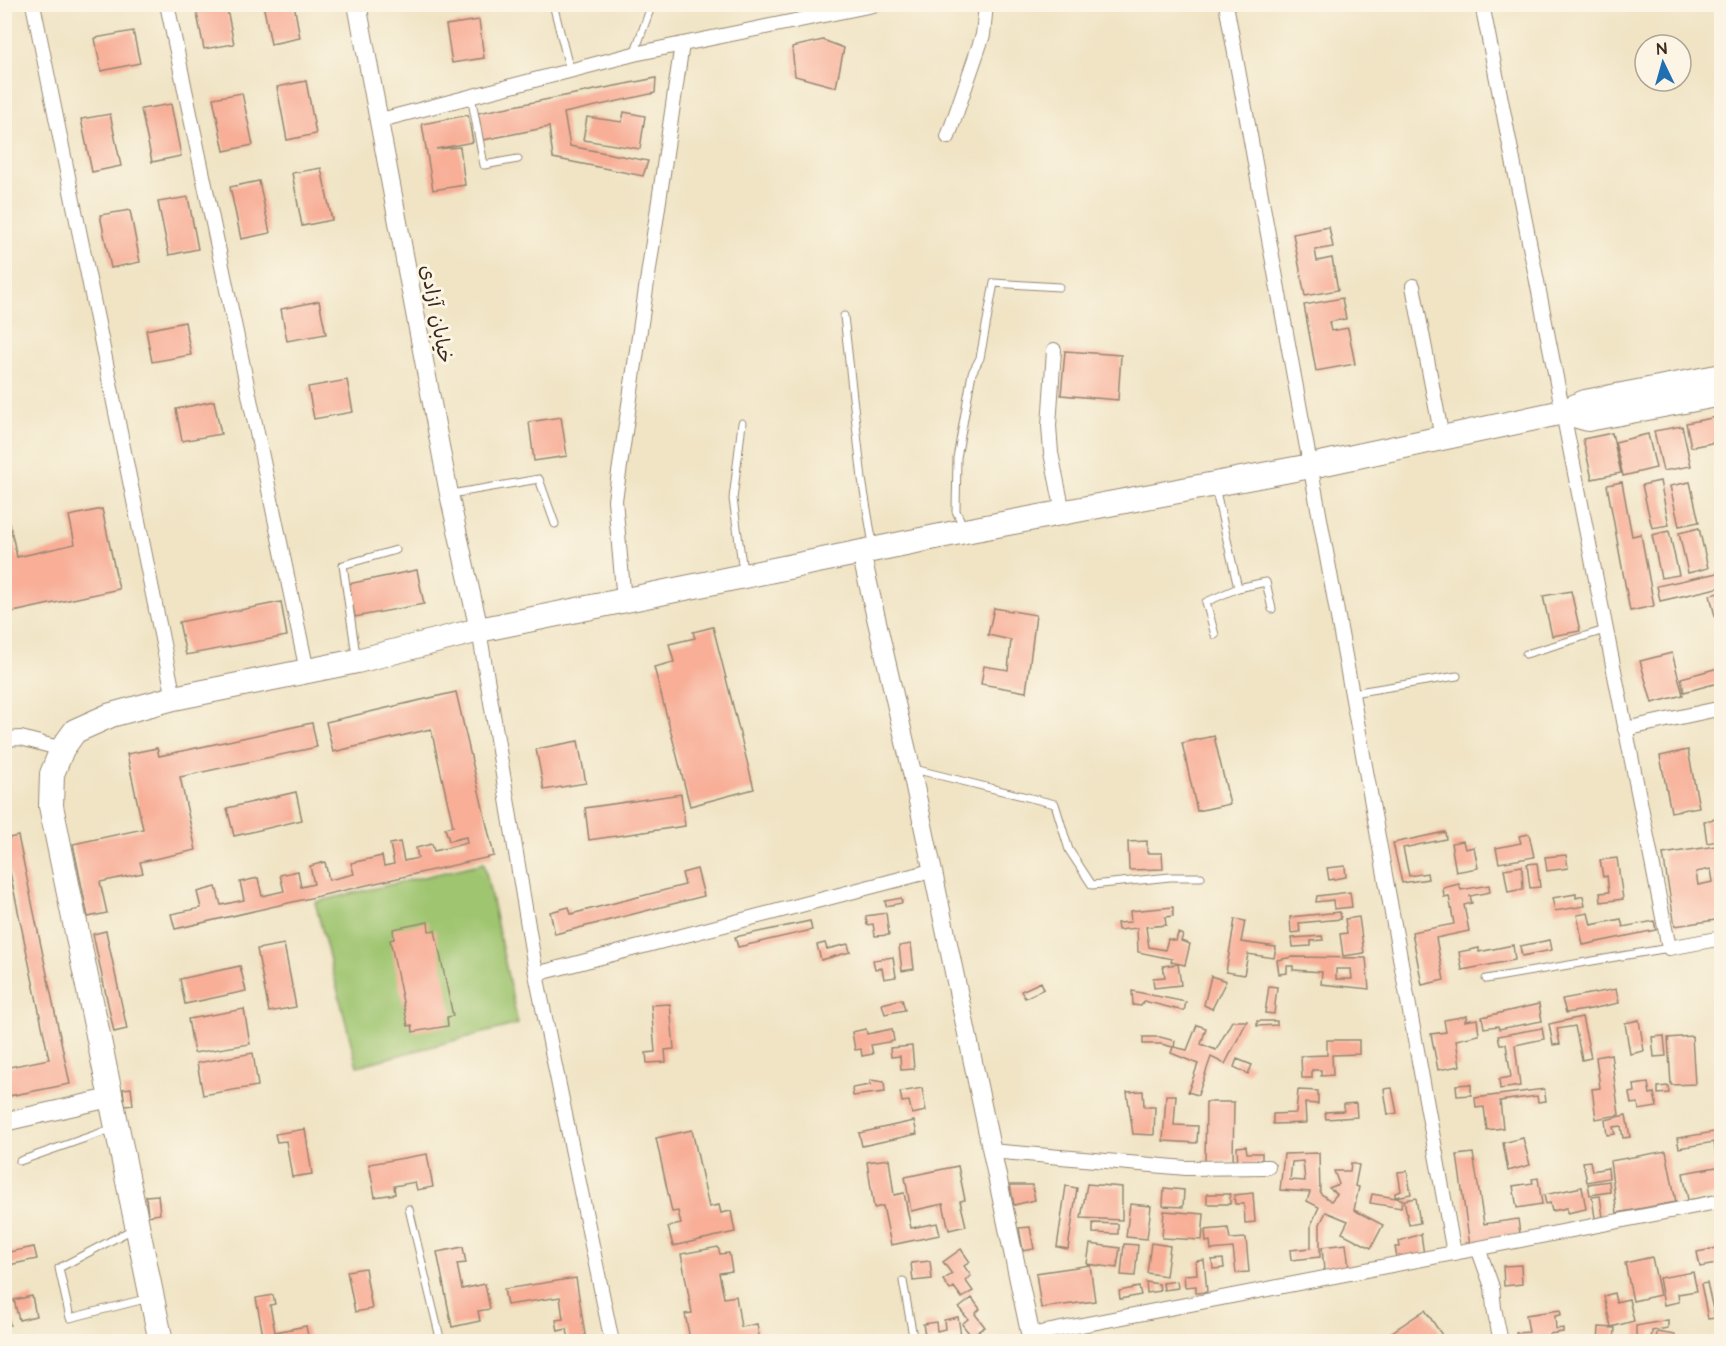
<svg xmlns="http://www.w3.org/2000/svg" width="1726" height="1346" font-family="'Architects Daughter','Playpen Sans Arabic',sans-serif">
<rect width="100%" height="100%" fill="#fcf5e5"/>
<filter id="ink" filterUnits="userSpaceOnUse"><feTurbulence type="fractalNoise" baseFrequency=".0167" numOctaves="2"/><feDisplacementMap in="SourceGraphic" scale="12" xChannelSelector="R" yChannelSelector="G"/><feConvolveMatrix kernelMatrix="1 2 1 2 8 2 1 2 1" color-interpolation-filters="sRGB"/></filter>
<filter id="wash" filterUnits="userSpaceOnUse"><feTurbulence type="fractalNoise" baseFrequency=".008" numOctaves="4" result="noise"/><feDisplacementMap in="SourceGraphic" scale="24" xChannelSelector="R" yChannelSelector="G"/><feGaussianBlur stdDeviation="1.35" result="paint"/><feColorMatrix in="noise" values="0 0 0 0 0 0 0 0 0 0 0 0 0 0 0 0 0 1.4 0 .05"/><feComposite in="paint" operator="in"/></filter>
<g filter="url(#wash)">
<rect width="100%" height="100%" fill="#f0e4c5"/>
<!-- green -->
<path fill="#9fc570" stroke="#6d7847" stroke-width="1.5" d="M484,863L518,1024L357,1066L315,902Z"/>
<g id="blocks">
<!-- building -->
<path fill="#f8ae97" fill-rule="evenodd" d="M195,4H226L234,44L204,49Z
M263,4H294L300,38L271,44Z
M479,20L484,58L452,63L446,25Z
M133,31L140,63L101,71L95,38Z
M823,40L844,48L836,87L795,76L792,47Z
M656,78L655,93L564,113L570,146L648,161L643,176L553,158L549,127L483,140L478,113Z
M306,81L316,134L287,140L277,87Z
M242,93L253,145L224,151L213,98Z
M171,104L181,156L152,162L141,109Z
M624,112L645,116L640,149L583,140L587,117L622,122Z
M110,114L121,166L92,172L81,119Z
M468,115L473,142L436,149L460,147L465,185L433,190L422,124Z
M321,168L332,220L302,226L292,173Z
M259,181L270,233L241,239L230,187Z
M188,197L198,249L169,255L158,202Z
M130,210L140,262L111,268L100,215Z
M1329,227L1333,247L1315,250L1317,261L1332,258L1338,290L1305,296L1293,234Z
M1342,298L1346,319L1329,322L1331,331L1348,328L1355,364L1316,371L1304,305Z
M319,301L326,334L287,341L281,309Z
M185,322L191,355L152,362L146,330Z
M1065,351L1121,355L1118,400L1061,395Z
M347,380L353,412L314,419L308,387Z
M214,401L221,434L182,441L176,409Z
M1722,416V441L1691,447L1686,423Z
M561,417L567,456L534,461L529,422Z
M1682,426L1691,466L1663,471L1654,431Z
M1612,433L1621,473L1592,479L1583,439Z
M1648,434L1656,468L1623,476L1615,442Z
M1660,481L1669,525L1652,528L1642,485Z
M1622,482L1632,536L1641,534L1654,606L1630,611L1607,485Z
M1690,482L1699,522L1679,526L1670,486Z
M102,509L119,589L4,614V526L10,525L17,557L75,544L69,516Z
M1699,528L1708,568L1688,573L1679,533Z
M1669,531L1679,575L1661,578L1652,535Z
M417,570L424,604L355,617L348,584Z
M1722,572V587L1660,601L1657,586Z
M1571,591L1580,631L1552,636L1543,596Z
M1722,592V634H1719L1710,595Z
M281,602L287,636L186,655L179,622Z
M994,608L1036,615L1026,692L981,684L984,666L1008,670L1011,640L988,635Z
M713,627L754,789L690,806L654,667L674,662L669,644L695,638L693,632Z
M1672,653L1683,695L1652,703L1640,661Z
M1722,667V682L1684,692L1681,678Z
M456,692L494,856L175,929L171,914L201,908L197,892L216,887L221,905L244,900L240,882L258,878L262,896L284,891L280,875L298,871L301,887L314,884L310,866L325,862L329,880L354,874L351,863L382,856L384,866L394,864L390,844L400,842L404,861L418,858L416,848L432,844L434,851L467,843L466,837L449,841L445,828L453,826L431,729L333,752L326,722Z
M312,723L317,747L180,777L196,850L140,862L143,873L100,882L107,913L88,917L73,844L143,829L127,754L157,748L159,756Z
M1214,736L1230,804L1197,811L1182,743Z
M578,741L586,783L544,790L536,749Z
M1688,750L1699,807L1671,812L1660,756Z
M296,792L302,820L234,836L227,808Z
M681,794L685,826L589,840L585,808Z
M1715,819L1719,841L1707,843L1704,821Z
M1445,832L1446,839L1403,848L1409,876L1427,873L1428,879L1402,883L1393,843Z
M1529,834L1534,857L1499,863L1496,848L1521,843L1519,836Z
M18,836L70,1084L4,1097V1068L49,1059L7,858H4V839Z
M1147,841V853H1162L1163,869L1129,870L1128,842Z
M1463,841L1465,849L1474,847L1478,868L1456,872L1451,843Z
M1722,845V919L1675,926L1663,854ZM1711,869L1713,882L1698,885L1696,872Z
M1566,855L1568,868L1547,871L1545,857Z
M1617,858L1623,899L1601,902L1600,893L1609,892L1607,876L1603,877L1600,860Z
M1537,863L1540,887L1530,888L1527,864Z
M1345,866L1346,877L1329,880L1327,868Z
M1522,866L1523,889L1508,892L1504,869Z
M697,869L704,896L555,934L550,912L569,907L571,914L685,885L682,873Z
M1459,884L1461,890L1489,885L1490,892L1470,896L1472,903L1464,905L1469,931L1436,938L1444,980L1422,985L1412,932L1454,924L1449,896L1444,897L1443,888Z
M1350,892L1352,907L1334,909L1333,900L1316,902L1317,896Z
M1576,894V898L1583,896L1585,906L1555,911L1552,898Z
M901,898L902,903L886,906L885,901Z
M1173,907V916L1165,917L1166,925L1146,927L1149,947L1165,950L1168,939L1176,941L1178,933L1183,935L1181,941L1190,944L1185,965L1171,962L1172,959L1138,952L1137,928L1118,930L1117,923L1131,922L1130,911Z
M1340,912L1341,919L1299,923L1300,932L1291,933L1290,917Z
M886,913L889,935L875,936L873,924L867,925L866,916Z
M1588,913L1591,925L1621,919L1623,927L1654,921L1656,930L1583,945L1577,915Z
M1359,917L1364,953L1343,956L1340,934L1347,933L1345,919Z
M1235,919L1245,921L1241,942L1276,947L1274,958L1248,954L1244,975L1226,972Z
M810,921L812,930L738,947L735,937Z
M428,922L429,931L435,930L453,1016L447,1017L448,1026L413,1032L412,1025L408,1026L390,940L394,939L393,929Z
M106,931L127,1029L114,1032L93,934Z
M1322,936L1323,940L1311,941V946L1293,947L1292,938Z
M1550,940L1552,950L1522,956L1520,946Z
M825,943L827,949L848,944L850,952L821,960L817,945Z
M284,944L296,1007L269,1012L257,949Z
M911,944L914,969L902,971L899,946Z
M1513,945L1515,960L1462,970L1459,952L1479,948V952Z
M893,957L896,977L884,979L882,968L875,969L873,960Z
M1293,957L1366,958L1369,989L1321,984L1322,972L1293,970V966H1287V973L1279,974L1277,960ZM1336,969H1351L1352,979H1336Z
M1178,964L1181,985L1154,988L1153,978L1165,977L1163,966Z
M240,966L246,991L185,1004L180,979Z
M1211,976L1226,981L1212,1009L1204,1005Z
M1041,982L1044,989L1025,998L1021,991Z
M1269,986L1277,987L1274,1014L1265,1013Z
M1616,989L1619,1003L1586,1010L1566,1013L1562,999Z
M1132,991L1186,1002L1184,1011L1144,1001L1141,1006L1133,1005Z
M902,999L905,1010L885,1014L882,1004Z
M670,1004L674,1049L665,1050L666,1062L647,1063L646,1053L655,1052L651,1005Z
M1539,1004L1542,1021L1499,1029L1498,1026L1484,1028L1482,1017Z
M244,1009L250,1044L194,1053L188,1019Z
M1467,1016L1465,1021L1477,1019L1479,1035L1456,1040L1460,1066L1438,1070L1431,1034L1446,1032L1444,1020Z
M1582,1017L1591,1058L1582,1060L1575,1026L1557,1029L1560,1044L1553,1045L1549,1024Z
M1639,1020L1644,1051L1630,1054L1625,1023Z
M1232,1021H1247L1225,1064L1211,1057L1198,1095L1188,1092L1198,1064L1171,1053L1173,1047L1161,1044H1143V1037H1160L1175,1041L1174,1047L1187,1050L1197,1025L1206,1028L1201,1044L1216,1050Z
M1257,1021H1277V1025L1257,1026Z
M1722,1022V1071H1718L1717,1061L1719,1060L1714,1023Z
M1542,1028L1544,1039L1515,1045L1520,1086L1500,1089L1499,1079L1511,1077L1506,1044H1500L1498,1036Z
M866,1029L867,1034L892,1029L894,1041L871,1045L873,1054L862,1056L861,1049L855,1050L852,1032Z
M1664,1036L1666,1056L1654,1057L1652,1037Z
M1692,1036L1695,1084L1671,1085L1668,1038Z
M1327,1040H1359V1054L1332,1055L1333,1075L1321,1076V1070H1312V1078H1302L1301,1056L1327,1055Z
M912,1046L914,1069L901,1070L900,1056L891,1057L890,1048Z
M253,1053L258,1086L203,1095L197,1063Z
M1611,1054L1619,1115L1596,1119L1592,1089L1600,1088L1596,1057Z
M1237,1059L1252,1065L1248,1074L1234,1067Z
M870,1080L884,1082L885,1092L853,1096L852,1088L870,1085Z
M1648,1083L1650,1094L1654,1093L1657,1107L1639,1110L1638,1103L1631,1104L1629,1093L1635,1092L1634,1085Z
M1471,1084V1095L1457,1096L1456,1085Z
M1668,1086L1669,1093L1658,1094V1087Z
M131,1088L133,1105L125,1106L123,1089Z
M922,1088L926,1111L912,1114L909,1101L902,1102L900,1092Z
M1392,1088L1397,1113L1388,1115L1384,1089Z
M1544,1089L1546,1101L1538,1102L1537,1096L1500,1101L1503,1128L1487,1130L1484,1107L1476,1108L1475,1098Z
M1298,1090L1318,1091V1104L1305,1103L1306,1123L1273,1124V1114L1296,1113Z
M1143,1091L1144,1107H1155L1154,1135L1133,1134L1127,1092Z
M1166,1095H1176L1174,1125L1198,1126L1197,1143L1163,1141Z
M1206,1102H1234L1233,1161H1205Z
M1356,1103L1357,1117L1326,1119L1325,1112L1344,1111V1104Z
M1626,1115L1630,1137L1623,1138L1621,1126L1613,1127L1615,1134L1607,1135L1605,1120Z
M914,1121L917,1134L862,1146L859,1133Z
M305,1129L312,1174L292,1177L286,1141L277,1142L275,1134Z
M692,1130L709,1207L719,1205L721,1213L731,1211L735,1232L673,1246L668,1227L681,1224L678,1211L672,1212L656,1138Z
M1720,1131L1722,1154H1716L1714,1142L1679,1148L1677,1138Z
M1523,1138L1530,1165L1508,1171L1503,1143Z
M1246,1146L1247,1153H1262V1163L1238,1164L1237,1147Z
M1666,1151L1676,1202L1617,1213L1610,1161Z
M1319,1153L1320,1193L1331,1201L1337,1194L1329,1188L1339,1184L1334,1171H1350L1351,1163L1359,1165L1355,1186L1359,1187L1354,1210L1383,1225L1371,1248L1342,1233L1348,1221L1326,1212L1320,1224V1257L1291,1260L1290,1250L1311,1248V1225L1319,1207L1307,1201L1310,1192L1280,1190L1284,1154ZM1303,1161L1305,1181L1290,1180L1292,1162Z
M1473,1153L1484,1224L1518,1219L1520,1234L1470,1246L1457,1155Z
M427,1154L433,1187L417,1190L415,1182L394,1186L395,1194L375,1197L369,1164Z
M889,1159L894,1195L904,1193L911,1228L937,1223L940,1235L891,1245L883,1206L874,1208L867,1162Z
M1590,1161L1592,1171L1608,1168L1609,1178L1587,1182L1583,1162Z
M958,1166L965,1200L960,1201L966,1226L949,1230L943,1204L911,1211L905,1177Z
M1722,1166V1194L1688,1200L1683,1173Z
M1407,1171L1411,1194L1395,1197V1193L1401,1191L1398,1172Z
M1538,1178L1542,1204L1517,1208L1513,1186L1533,1183L1532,1179Z
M1609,1181L1610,1192L1590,1195L1588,1184Z
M1087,1184L1122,1187V1220L1081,1218Z
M1010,1185H1032L1035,1200L1014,1205Z
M1066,1186L1077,1188L1068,1249L1057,1247Z
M1582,1187L1586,1209L1567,1213V1208L1552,1211L1550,1203L1546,1204L1544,1195Z
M1164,1188L1184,1190L1183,1207L1163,1206Z
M1253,1193L1255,1222L1245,1223L1244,1204H1235L1234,1195Z
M1207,1194H1230V1204H1207Z
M1372,1194L1402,1199L1401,1208L1370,1203Z
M158,1195L160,1214L148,1216L146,1196Z
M1600,1196L1603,1217L1595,1218L1592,1197Z
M1416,1198L1420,1223L1409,1225L1404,1200Z
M1130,1204L1151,1206L1147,1239L1126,1237Z
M1164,1211L1204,1214L1202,1240L1162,1238Z
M1093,1223L1118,1224V1234L1093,1233Z
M1030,1227L1034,1249L1023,1251L1019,1228Z
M1228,1228L1230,1239L1246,1238L1249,1272L1236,1273L1233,1248L1211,1250L1210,1241L1206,1242L1205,1230Z
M1421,1234L1424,1255L1397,1258L1395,1247H1400L1399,1241Z
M1151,1243L1170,1246L1166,1276L1147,1273Z
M1090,1244L1120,1248L1117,1268L1087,1264Z
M1124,1244L1138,1245L1135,1276L1121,1275Z
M1346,1244L1349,1268L1324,1271L1322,1247Z
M34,1247L37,1259L4,1266V1253Z
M463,1247L466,1263L457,1264L462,1289L485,1284L490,1309L478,1311L480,1321L452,1327L437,1252Z
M718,1247L720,1254L729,1253L732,1271L719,1273L724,1298L736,1296L741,1327L757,1324L760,1341H684L690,1339L685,1314L692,1313L681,1254Z
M1722,1247V1263L1700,1267L1697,1252Z
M961,1249L970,1262L964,1266L971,1276L965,1280L973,1291L962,1298L954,1287L950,1290L943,1280L952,1274L943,1262Z
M1652,1257L1660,1295L1633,1301L1625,1263Z
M1223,1259L1224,1268L1213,1269L1212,1260Z
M1204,1260L1207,1292L1196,1293V1286L1185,1287L1184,1275L1197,1274L1196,1261Z
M930,1261L932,1279L913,1281L911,1263Z
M1090,1265L1095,1301L1041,1308L1036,1273Z
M1521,1265L1522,1284L1504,1286L1503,1266Z
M365,1268L372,1309L355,1312L347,1271Z
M1693,1272L1697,1291L1678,1294L1679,1302L1664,1305L1659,1278Z
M576,1278L586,1341H569L567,1329L558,1331L556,1320L563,1319L560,1297L507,1305L504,1289Z
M1177,1281L1178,1288L1164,1290L1163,1283Z
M1146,1282L1159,1284L1160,1291L1147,1293Z
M1707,1283L1715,1318L1708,1319L1701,1284Z
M1139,1287L1141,1295L1120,1299L1119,1291Z
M1614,1293L1616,1302L1629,1299L1634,1321L1611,1327L1604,1296Z
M273,1295L275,1304L270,1305L275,1332L306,1326L309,1341H264L256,1298Z
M32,1296L36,1316L19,1320L14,1300Z
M972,1298L980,1309L975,1314L985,1327L977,1332L984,1341H965L972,1337L962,1324L968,1319L959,1308Z
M5,1302L10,1325L5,1326Z
M1425,1310L1446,1341H1389L1386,1336Z
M1560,1310L1561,1315L1555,1316L1556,1329L1563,1328V1332L1549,1334L1550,1339L1517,1341L1516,1333L1529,1332L1526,1315Z
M958,1317L961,1335L926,1341L923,1324L936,1322L937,1331L945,1329L944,1320Z
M1668,1320V1328L1652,1331L1651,1341H1636V1326Z
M1599,1327L1615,1328L1614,1341H1598Z
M1657,1332L1675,1335L1674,1341H1656Z"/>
</g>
</g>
<g filter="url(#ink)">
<use href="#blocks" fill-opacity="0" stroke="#968772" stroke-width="1.5"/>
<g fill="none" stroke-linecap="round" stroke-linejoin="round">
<!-- lane casing -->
<g stroke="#968772" stroke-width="9">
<path id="lane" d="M553,4L570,71
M634,54L652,4
M471,96L484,165L518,159
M844,316L862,479L873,545
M742,423L733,499L743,571
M1215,487L1238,588
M451,494L539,479L555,524
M964,528L956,511L957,458L972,373L980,358L994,283L1059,287
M1215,635L1206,602L1238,588L1266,582L1272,609
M1526,654L1605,630
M356,655L343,565L396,550
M1352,693L1457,676
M914,769L1055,804L1069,850L1092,885L1170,877H1201
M1486,979L1669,948
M20,1161L114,1128
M409,1209L441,1342
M133,1229L59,1268L70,1318L149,1298
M903,1281L914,1342"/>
</g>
<!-- street casing -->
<g stroke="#968772" stroke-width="16">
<path id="street" d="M33,4L174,698
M167,4L307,671
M1226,4L1454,1253
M1482,4L1669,948L1722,938
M377,121L634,54L878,4
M948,137L983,35L986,4
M1413,286L1442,438
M1054,350L1049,426L1051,453L1063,512
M624,601L615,500L682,44
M479,630L536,974L612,1342
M1625,729L1722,708
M4,739L21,738L62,749
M536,974L931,871
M991,1151L1186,1168L1268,1167
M1478,1248L1492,1287L1494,1308L1501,1342
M1030,1335L1722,1201"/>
</g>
<!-- secondary casing -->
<g stroke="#968772" stroke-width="20">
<path id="secondary" d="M357,4L449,494L479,630
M861,553L911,768L1032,1342
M4,1122L110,1098"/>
</g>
<!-- highway casing -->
<g stroke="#968772" stroke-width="26">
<path id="highway" d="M1563,412L1588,419L1722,394
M161,1342L51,806L52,774L62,749L75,731L111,715L174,698L357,661L479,630L965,531L1311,466L1563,412L1585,402L1722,376"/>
</g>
<!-- lane -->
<use href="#lane" stroke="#fff" stroke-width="7"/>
<!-- street -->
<use href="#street" stroke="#fff" stroke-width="14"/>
<!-- secondary -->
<use href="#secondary" stroke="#fff" stroke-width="18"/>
<!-- highway -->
<use href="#highway" stroke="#fff" stroke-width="24"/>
</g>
</g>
<g text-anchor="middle" stroke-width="6" stroke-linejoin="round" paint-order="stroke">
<!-- street labels -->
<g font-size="20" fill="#3b2a1e" stroke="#fcf5e5">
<text transform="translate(437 314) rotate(79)" y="7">خیابان آزادی</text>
</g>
</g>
<!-- margin -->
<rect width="1726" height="1346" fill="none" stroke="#fcf5e5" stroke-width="24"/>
<!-- north arrow -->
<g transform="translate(1663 63) rotate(355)"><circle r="28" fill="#fcf5e5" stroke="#afa495" stroke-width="1.5"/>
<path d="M0-4.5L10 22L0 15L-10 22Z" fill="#1f6fb2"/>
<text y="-9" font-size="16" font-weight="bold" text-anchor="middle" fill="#3b2a1e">N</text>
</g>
</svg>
